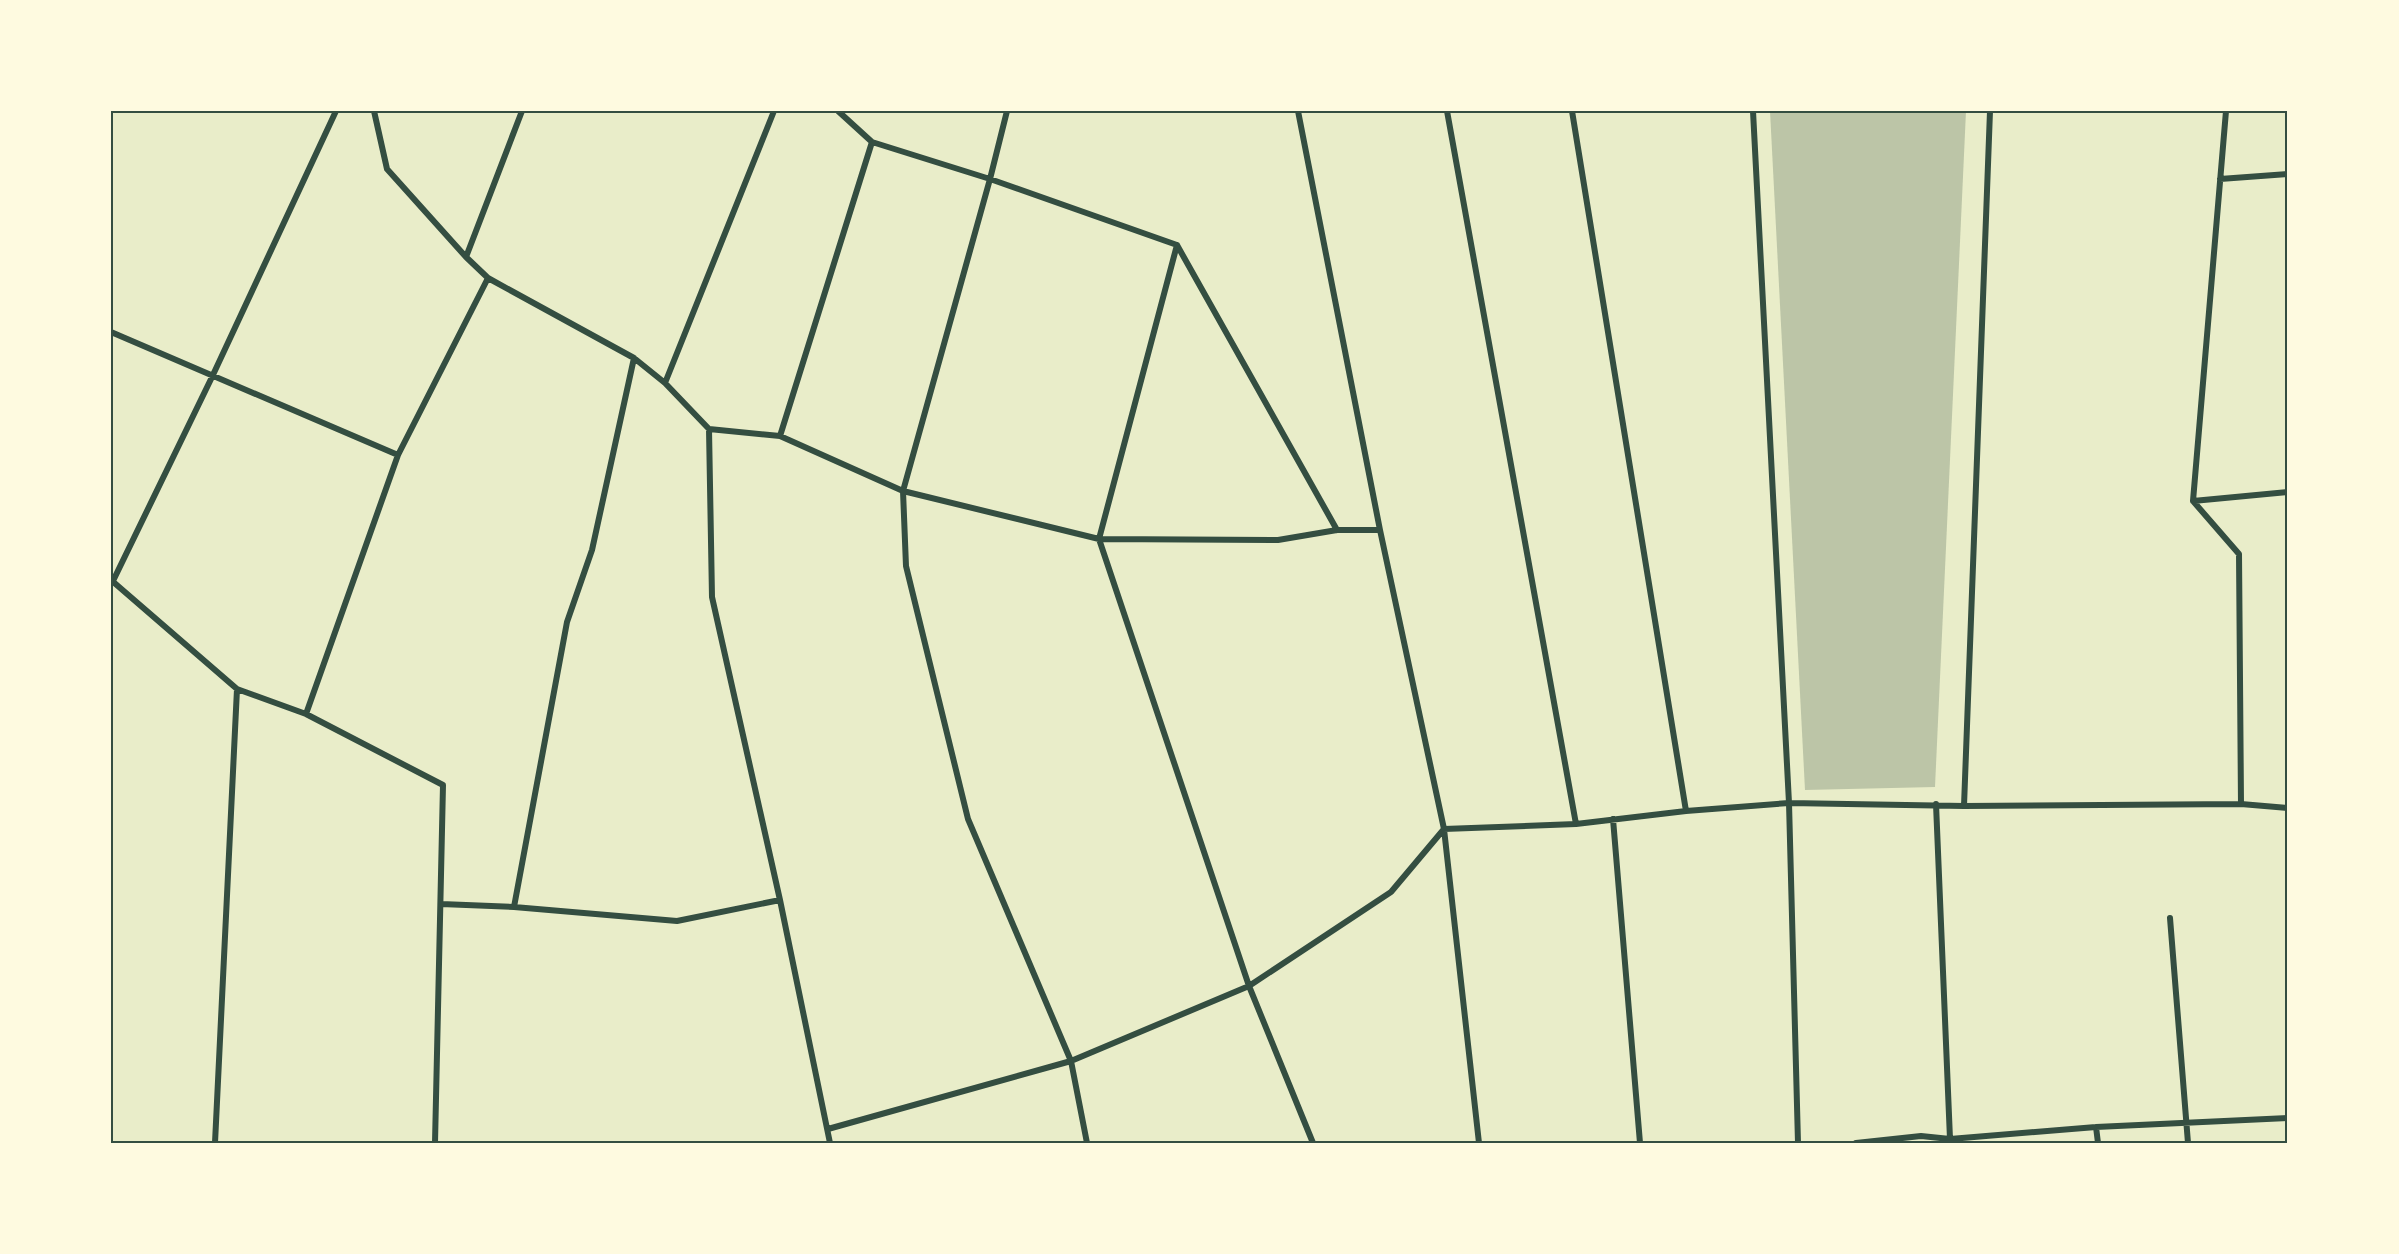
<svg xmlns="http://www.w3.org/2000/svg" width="2399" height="1254" font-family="Overpass,sans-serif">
<rect width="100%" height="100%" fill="#e9edc9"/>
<!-- building -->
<path fill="#bcc5a7" d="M1770,111H1966L1935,787L1805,790Z"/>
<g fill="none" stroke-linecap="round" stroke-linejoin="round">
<!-- minor -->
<path stroke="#344e41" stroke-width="6" d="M838,111L872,142L990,179L1177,245L1337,530
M1007,111L990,179L903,491L906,566L968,819L1071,1061L1087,1143
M1298,111L1380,530L1444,829L1479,1143
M1447,111L1576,824
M1572,111L1686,811
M1753,111L1789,803L1798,1143
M2226,111L2193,501L2239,554L2241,804
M2220,179L2288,174
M466,257L522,111
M488,278L634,358L665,383L709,429L780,436L903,491L1099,539L1278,540L1337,530H1380
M111,332L398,455
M665,383L774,111
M709,429L712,597L780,900L830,1143
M780,436L872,142
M2193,501L2288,492
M1099,539L1249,986L1313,1143
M1099,539L1177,245
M111,580L237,689L306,714L443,785L435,1143
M113,581L212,377L336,111
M306,714L398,455L488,278L466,257L387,169L374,111
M1936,804L1950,1139
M1964,806L1990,111
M1613,819L1640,1143
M441,904L514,907L677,921L780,900
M514,907L567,622L592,550L634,358
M2170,918L2188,1143
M2096,1127L2098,1143
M828,1129L1071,1061L1249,986L1391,892L1444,829L1576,824L1686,811L1789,803L1964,806L2241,804L2288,808
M215,1143L237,689
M1856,1143L1921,1136L1950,1139L2096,1127L2288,1118"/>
</g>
<!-- border -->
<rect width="2399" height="1254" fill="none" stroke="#fefae0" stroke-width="225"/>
<rect x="112" y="112" width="2174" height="1030" fill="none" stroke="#344e41" stroke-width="2"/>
</svg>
